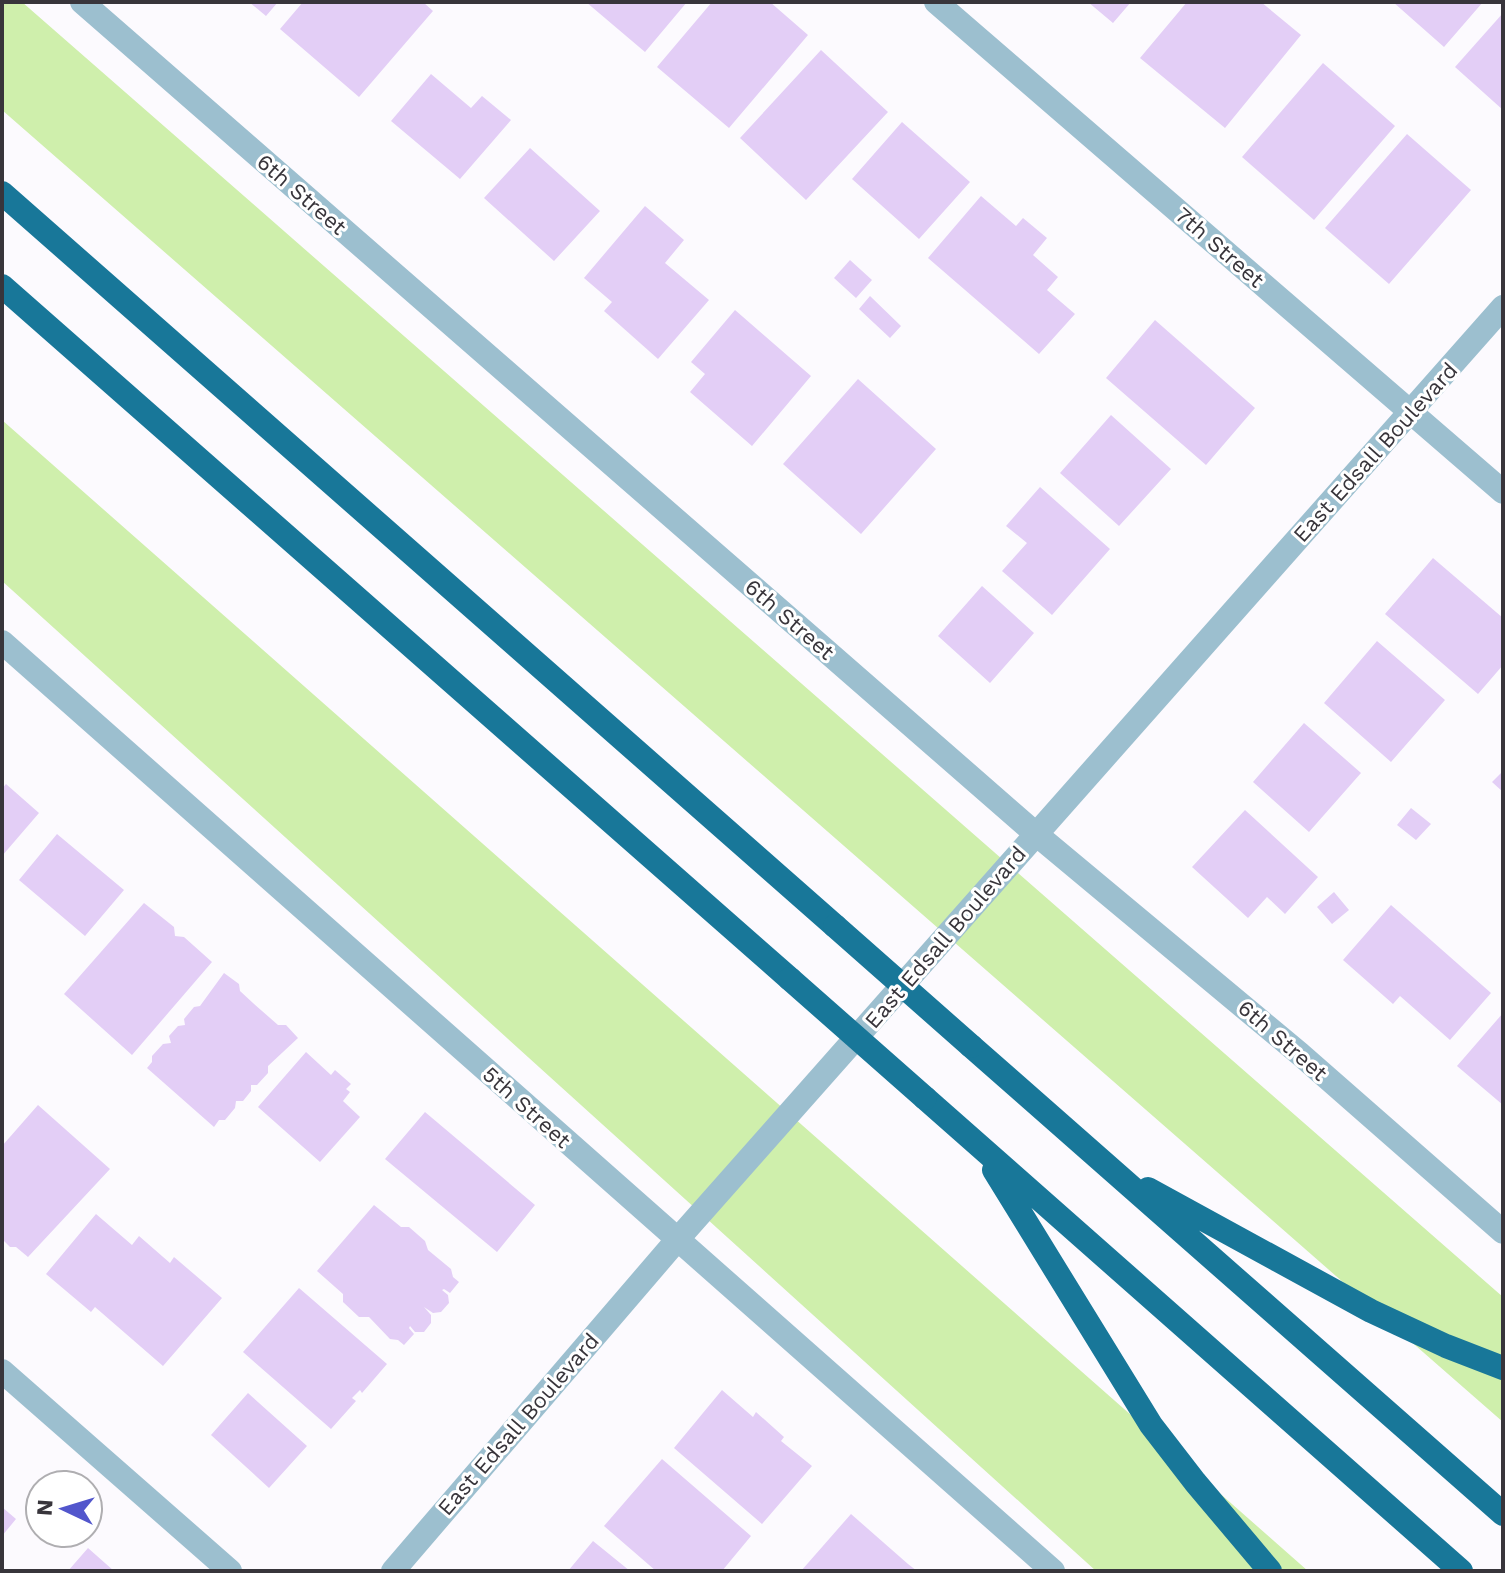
<svg xmlns="http://www.w3.org/2000/svg" width="1505" height="1573" font-family="'Work Sans',sans-serif">
<rect width="100%" height="100%" fill="#fcfafe"/>
<!-- green -->
<path fill="#cfefac" d="M2,2H22L1503,1297V1422L2,110Z
M2,420L1308,1571H1096L2,581Z"/>
<!-- building -->
<path fill="#e3cef6" d="M249,2H278L266,16Z
M303,2H423L433,11L359,97L280,29Z
M586,2H687L645,52Z
M712,2H770L808,35L729,128L657,67Z
M1088,2H1131L1113,23Z
M1187,2H1261L1301,35L1225,128L1140,58Z
M1393,2H1483L1444,47Z
M1503,13V110L1455,67Z
M821,50L888,112L806,200L740,138Z
M1323,63L1395,126L1314,220L1242,157Z
M431,74L471,108L482,96L511,120L460,179L391,121Z
M902,122L970,182L919,239L852,179Z
M1407,134L1471,190L1389,284L1325,228Z
M530,148L600,211L554,261L484,198Z
M981,196L1016,226L1023,218L1047,238L1033,255L1058,277L1047,290L1075,314L1039,354L928,258Z
M645,206L684,240L665,263L709,300L658,359L604,311L612,302L584,278Z
M850,260L872,280L856,298L834,278Z
M870,296L901,326L890,338L859,309Z
M735,310L811,376L752,446L690,392L705,374L691,362Z
M1155,320L1255,408L1206,465L1106,378Z
M858,379L936,449L861,534L783,464Z
M1111,415L1171,469L1119,526L1060,473Z
M1040,487L1110,549L1052,615L1002,571L1027,543L1006,526Z
M1433,558L1503,618V665L1478,694L1385,614Z
M982,586L1034,633L990,683L938,636Z
M1377,641L1445,700L1391,762L1324,703Z
M1304,723L1361,773L1309,832L1253,782Z
M1503,771V792L1492,782Z
M6,784L39,813L2,856V789Z
M1411,808L1431,824L1416,840L1397,825Z
M1245,810L1318,877L1285,914L1267,897L1248,918L1192,867Z
M57,834L124,890L85,936L19,880Z
M1334,892L1349,910L1332,924L1317,907Z
M144,903L174,927L175,936L184,937L212,962L132,1055L64,994Z
M1391,905L1491,993L1450,1040L1400,996L1393,1004L1343,960Z
M224,973L239,984L240,991L253,1003L278,1025H286L298,1038L268,1066V1073L257,1085H251V1091L243,1101H236L235,1108L225,1120H219L214,1127L147,1068L152,1062V1056L163,1044L171,1043L169,1036L178,1026L185,1025L184,1019L194,1007L200,1006Z
M1503,1013V1105L1457,1066Z
M306,1052L331,1075L335,1070L351,1084L346,1089L350,1092L343,1101L360,1117L320,1162L258,1107Z
M38,1105L110,1169L28,1257L16,1247H10L2,1239V1146Z
M425,1112L535,1205L497,1252L385,1159Z
M374,1205L401,1227H409L425,1241L428,1250L451,1269L453,1277L459,1282L450,1293L444,1289L442,1290L448,1295L449,1303L441,1312L433,1313L424,1307L431,1315V1323L424,1332H415L410,1326L409,1328L414,1334L404,1345L398,1340L390,1339L369,1317H359L343,1302V1294L317,1271Z
M96,1214L132,1245L139,1236L170,1263L174,1257L222,1298L163,1366L95,1307L91,1312L46,1274Z
M299,1288L387,1364L362,1393L360,1390L352,1398L356,1401L331,1429L243,1352Z
M722,1390L753,1417L756,1412L784,1437L781,1441L812,1466L762,1524L674,1448Z
M248,1393L307,1446L269,1488L211,1435Z
M662,1459L751,1536L722,1571H656L604,1526Z
M2,1507L16,1519L2,1536Z
M851,1514L908,1564L917,1571H801Z
M593,1541L630,1571H568Z
M88,1548L114,1571H68Z"/>
<g fill="none" stroke-linecap="round" stroke-linejoin="round">
<!-- minor -->
<path stroke="#9cbfcf" stroke-width="24" d="M82,2L1036,834L1300,1054L1503,1232
M936,2L1503,492
M2,642L1053,1571
M2,1371L230,1571
M393,1571L677,1240L1503,307"/>
<!-- highway -->
<path stroke="#187799" stroke-width="24" d="M2,193L835,926
M2,286L790,979
M971,1046L1503,1514
M925,1098L1461,1571
M994,1170L1151,1425L1195,1482L1270,1571
M1148,1189L1371,1311L1446,1346L1503,1368"/>
<!-- highway-bridge -->
<path stroke="#187799" stroke-width="24" d="M835,926L971,1046
M790,979L925,1098"/>
</g>
<g text-anchor="middle" stroke-width="6" stroke-linejoin="round" paint-order="stroke">
<!-- street labels -->
<g font-size="22" fill="#38353b" stroke="#fff">
<text transform="translate(302 194) rotate(41)" y="8">6th Street</text>
<text transform="translate(1220 247) rotate(41)" y="8">7th Street</text>
<text transform="translate(1375 452) rotate(-48)" y="8">East Edsall Boulevard</text>
<text transform="translate(790 619) rotate(41)" y="8">6th Street</text>
<text transform="translate(945 937) rotate(-49)" y="8">East Edsall Boulevard</text>
<text transform="translate(1283 1040) rotate(41)" y="8">6th Street</text>
<text transform="translate(527 1107) rotate(42)" y="8">5th Street</text>
<text transform="translate(518 1424) rotate(-49)" y="8">East Edsall Boulevard</text>
</g>
</g>
<!-- border -->
<rect width="1505" height="1573" fill="none" stroke="#38353b" stroke-width="8"/>
<!-- north arrow -->
<g transform="translate(64 1509) rotate(274)"><circle r="38" fill="#ffffff" stroke="#afaeb1" stroke-width="2"/>
<path d="M0-6L14 30L0 20L-14 30Z" fill="#5256cc"/>
<text y="-12" font-size="22" font-weight="bold" text-anchor="middle" fill="#38353b">N</text>
</g>
</svg>
